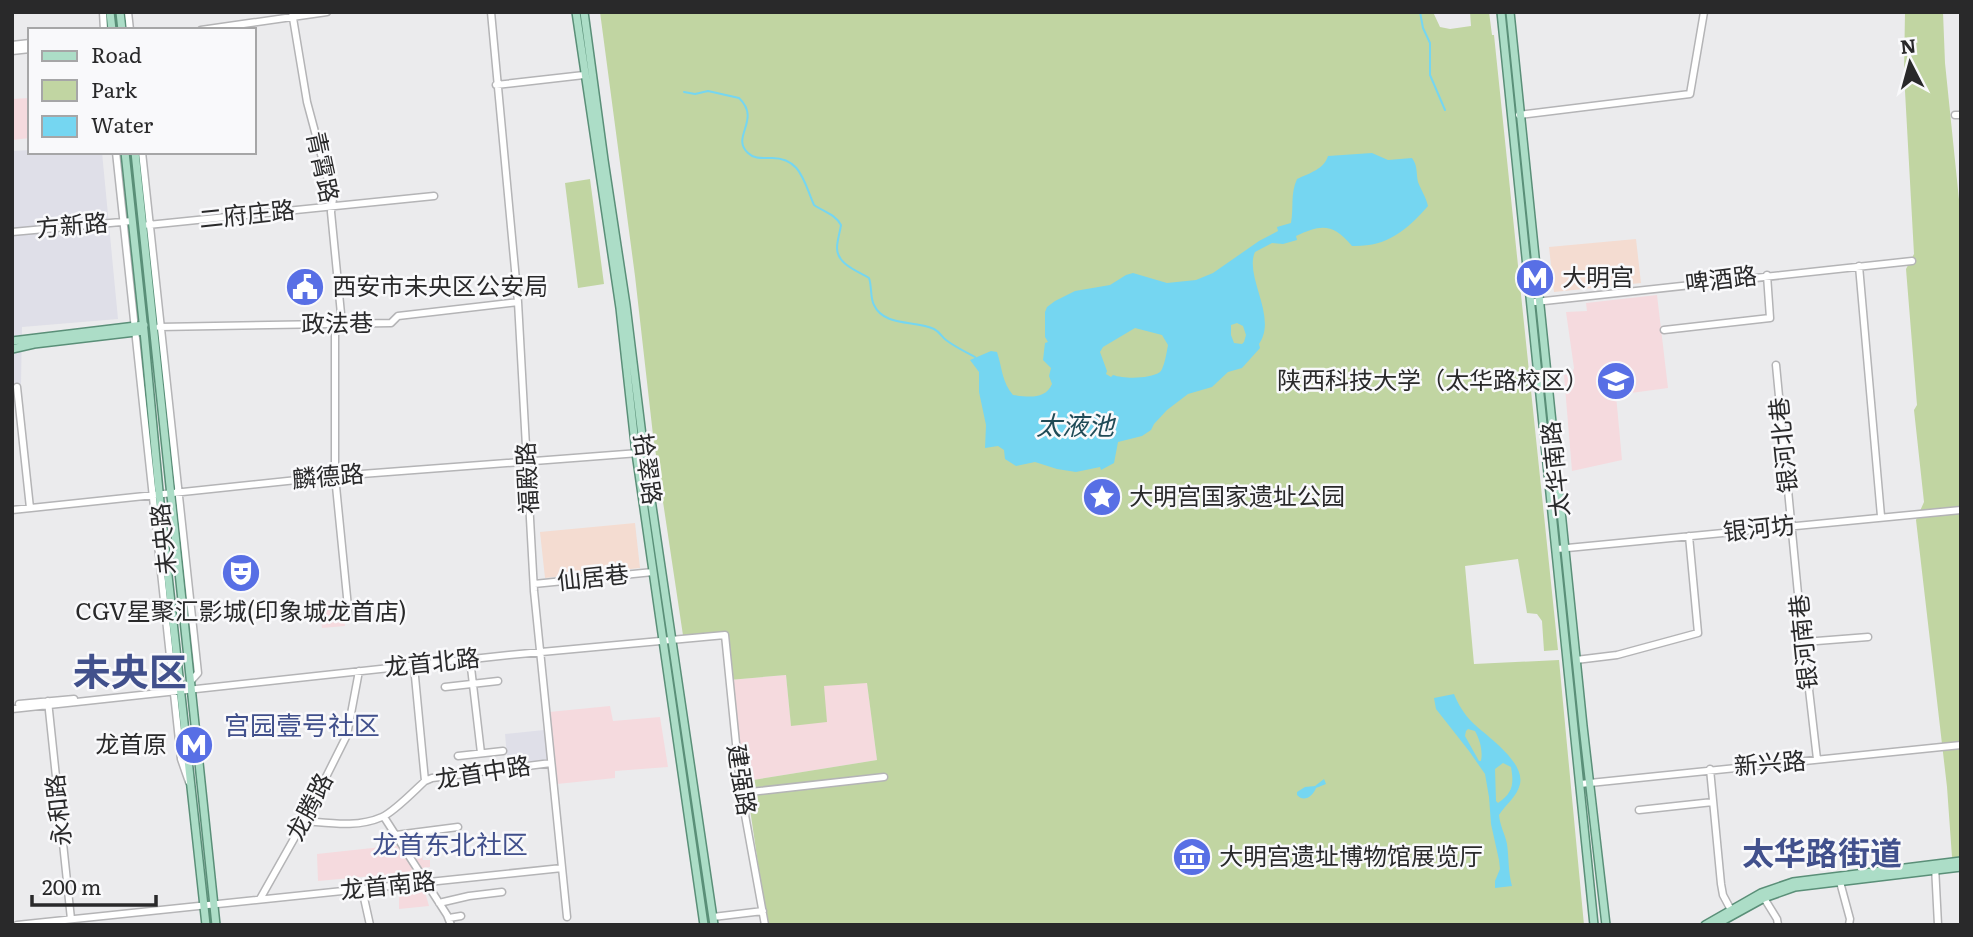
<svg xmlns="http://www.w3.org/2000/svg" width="1973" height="937" font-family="Literata,'Noto Sans SC',serif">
<rect width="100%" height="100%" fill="#ebebed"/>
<!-- built -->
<path fill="#dfdfe8" d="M30,150V152H102L118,319L22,327L21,384L12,385V151Z
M544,730L549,762L508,767L505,734Z"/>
<!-- education -->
<path fill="#f5dade" d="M30,98V138L12,140V99Z
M1657,295L1668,388L1616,395L1622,460L1572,471L1564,375L1572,373L1574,368L1566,312L1587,311L1586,303Z
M342,603L345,626L322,628L320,605Z
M786,675L791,725L824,686L867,682L877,760L741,782L729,680Z
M610,706L613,721L660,717L668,767L615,771V778L557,784L549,712Z
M400,845L417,872L318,881L317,854Z
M421,848L423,860H430V867L418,869L413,860L411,849Z
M399,891L425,892L429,906L399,909Z"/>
<!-- medical -->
<path fill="#f4dcd1" d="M1636,239L1641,283L1554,292L1549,247Z
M635,523L640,568L545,578L540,532Z"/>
<!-- green -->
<path fill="#c1d5a2" d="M600,12H1433L1440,27L1450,29L1471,26L1470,12H1489L1492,35H1494L1558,650L1544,651L1542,621L1537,614L1527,613L1518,559L1465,566L1474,664L1559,660L1584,925H767L750,809L741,782L877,760L867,683L824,686L827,722L791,726L786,675L729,680L726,639L684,642L653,435L635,276Z
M1905,12H1943L1945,63L1961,219V860L1952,857L1947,787L1916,520L1924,502L1914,410L1917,405L1906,269L1914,254L1904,73Z
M590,179L604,284L578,288L565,183Z"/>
<!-- water -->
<path fill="#75d6f1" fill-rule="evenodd" d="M1372,153L1388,160L1412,158C1418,166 1416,173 1418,182C1421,190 1426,197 1428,206C1406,231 1387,247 1352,246C1333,223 1321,224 1296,236L1297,240L1283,244L1272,243L1255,252C1244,276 1278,317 1259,344L1260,348L1242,368L1228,372L1212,387L1188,394L1167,410L1154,424L1151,430L1142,436L1118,442L1114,463L1101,470L1100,467L1076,472L1057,469L1035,462L1016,466L1005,459L1004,450L998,446L985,448L986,425L979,392V372L970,360L991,351L997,352C1002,367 1002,383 1013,395C1028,397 1045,400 1052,384L1049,376L1051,368L1043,360L1045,343L1048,342L1045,337V312L1047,307L1055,301L1075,291L1110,285L1126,275L1133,273L1167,283L1196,280L1213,273L1259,241L1278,231L1277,227L1291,223C1294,206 1290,195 1297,179C1310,173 1324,169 1328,156ZM1237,323L1243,326L1246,335L1244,342L1242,344L1234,343L1231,335V325ZM1135,328L1162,335L1168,345C1167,351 1164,369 1160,372C1150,379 1124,379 1113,375L1111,377L1106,374L1107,371L1100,352L1103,347Z
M1454,694C1458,704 1464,714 1472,722C1486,736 1525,761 1520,784C1517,797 1506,804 1499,815C1500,826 1505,834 1507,844C1509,858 1508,872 1512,886L1495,888V881L1500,869L1499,860L1491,824L1489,797L1485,774L1469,751L1436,709L1434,698ZM1468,729L1475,731C1480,740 1483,751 1481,761H1479L1465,736L1466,731ZM1503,763L1511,767C1514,784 1513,793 1498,803L1496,801L1495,769Z
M1324,779L1326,784L1316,788C1313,796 1304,803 1297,795V792L1305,787L1315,786Z"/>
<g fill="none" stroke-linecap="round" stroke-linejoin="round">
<!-- stream -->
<path stroke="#75d6f1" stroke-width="2" d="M1420,12L1423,28L1430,43V75L1445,110
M684,92L695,94L708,91L739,98C762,120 730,137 748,153C754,159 762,158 769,158C801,156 804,183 814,205C824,212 835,214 841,225C840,232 837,241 837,248C837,264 857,271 869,278C872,286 870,298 874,305C884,327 916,320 934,329C940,332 942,337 946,340C955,347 966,352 975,357"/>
<!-- minor casing -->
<g stroke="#b4b4b6" stroke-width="9">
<path id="minor" d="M103,12L104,30
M128,12L130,30
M292,12L307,102L333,199L331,212L342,324
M491,12L518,302L534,591L567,917
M201,30L327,12
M12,45L30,43
M12,51L30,49
M496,85L584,75
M1519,115L1690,94L1704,12
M1955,115H1961
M116,152L181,759L189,782
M142,152L198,673L190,682
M148,225L434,196
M12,232L132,221
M1859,266L1881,516
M1535,302L1912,261
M335,324V476L349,617
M159,327L391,323L398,316L518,302
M1664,330L1770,318L1767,275
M1776,365L1798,594L1817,759
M17,387L30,508
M12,510L335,476L639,453
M1557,549L1961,510
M534,584L653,572
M1804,642L1868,637
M470,659L481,753
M1576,660L1617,655L1698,633L1689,536
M414,666L425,781
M445,687L498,681
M48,701L71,919
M19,704L74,699
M12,709L509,655L725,635L741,793L765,925
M458,756L503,751
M1710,769L1721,884L1723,895L1731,910
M1580,784L1961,745
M741,793L884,777
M1639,810L1713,802
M384,817L447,915L451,925
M304,821C330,823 357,828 382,817C394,812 414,791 425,781L432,778L551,763
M396,835L458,827
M1935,866L1938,925
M1840,882L1850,919L1849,925
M362,889L370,925
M1764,898L1777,919L1778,925
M260,899L304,821L347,735L359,671
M439,903L469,896L502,892
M713,917L763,911
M449,918L461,916
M17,925L562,868"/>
</g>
<!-- major casing -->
<g stroke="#5a8f78" stroke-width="10">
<path id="major" d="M110,12L112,30
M120,12L122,30
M576,12L620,308L636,453L704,925
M584,12L604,160L626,305L644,452L714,925
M1501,12C1532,316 1563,621 1594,925
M1510,12L1583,726L1606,925
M125,152L144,331L160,502L206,925
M135,152L216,925
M12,341L144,325
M12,349L34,344L144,331
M1705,925L1761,893L1793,882L1961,861
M1715,925L1764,898L1795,887L1961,867"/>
</g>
<!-- minor -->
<use href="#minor" stroke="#fff" stroke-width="6"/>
<!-- major -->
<use href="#major" stroke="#acddc7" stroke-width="7"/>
</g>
<!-- icons -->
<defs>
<g id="metro-disc" transform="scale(2.0125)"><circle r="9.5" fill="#586fe5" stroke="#f9f9fb"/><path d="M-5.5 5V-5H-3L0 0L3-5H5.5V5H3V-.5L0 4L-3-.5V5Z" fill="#fff"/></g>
<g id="civic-disc" transform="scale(2.0125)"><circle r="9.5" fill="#586fe5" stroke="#f9f9fb"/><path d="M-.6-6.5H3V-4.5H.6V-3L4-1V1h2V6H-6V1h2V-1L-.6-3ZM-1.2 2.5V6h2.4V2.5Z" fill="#fff"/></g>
<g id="university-disc" transform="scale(2.0125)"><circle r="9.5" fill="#586fe5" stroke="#f9f9fb"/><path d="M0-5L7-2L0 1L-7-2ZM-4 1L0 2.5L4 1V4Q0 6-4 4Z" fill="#fff"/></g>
<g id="sight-disc" transform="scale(2.0125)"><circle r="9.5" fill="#586fe5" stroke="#f9f9fb"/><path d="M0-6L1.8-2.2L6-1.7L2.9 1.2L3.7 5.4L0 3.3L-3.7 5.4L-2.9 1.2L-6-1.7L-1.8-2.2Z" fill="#fff"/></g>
<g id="theatre-disc" transform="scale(2.0125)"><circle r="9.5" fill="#586fe5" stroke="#f9f9fb"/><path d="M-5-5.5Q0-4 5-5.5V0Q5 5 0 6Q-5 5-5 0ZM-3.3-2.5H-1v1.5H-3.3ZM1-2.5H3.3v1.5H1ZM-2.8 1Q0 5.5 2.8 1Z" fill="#fff"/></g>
<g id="museum-disc" transform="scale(2.0125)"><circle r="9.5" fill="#586fe5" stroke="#f9f9fb"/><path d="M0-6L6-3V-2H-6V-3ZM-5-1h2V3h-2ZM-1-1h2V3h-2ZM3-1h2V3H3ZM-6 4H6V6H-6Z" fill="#fff"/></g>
</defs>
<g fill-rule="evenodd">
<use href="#metro-disc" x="1535" y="278"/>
<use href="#civic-disc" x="305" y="287"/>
<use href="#university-disc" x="1616" y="381"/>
<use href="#sight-disc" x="1102" y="497"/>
<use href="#theatre-disc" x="241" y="573"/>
<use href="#metro-disc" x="194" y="745"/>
<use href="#museum-disc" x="1192" y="857"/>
</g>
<g text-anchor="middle" stroke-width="5" stroke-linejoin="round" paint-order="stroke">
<!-- street labels -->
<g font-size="24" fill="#29292a" stroke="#f9f9fb">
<text transform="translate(322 167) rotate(78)" y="8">青霄路</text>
<text transform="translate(247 215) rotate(-6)" y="8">二府庄路</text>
<text transform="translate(72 226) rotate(-5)" y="8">方新路</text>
<text transform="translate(1721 280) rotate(-7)" y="8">啤酒路</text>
<text transform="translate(337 324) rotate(-1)" y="8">政法巷</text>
<text transform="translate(1784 445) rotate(-96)" y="8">银河北巷</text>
<text transform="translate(647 469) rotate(82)" y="8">拾翠路</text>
<text transform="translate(1556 469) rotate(-96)" y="8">太华南路</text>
<text transform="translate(328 477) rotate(-5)" y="8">麟德路</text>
<text transform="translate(528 478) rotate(-93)" y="8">福殿路</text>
<text transform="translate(1759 529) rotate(-6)" y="8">银河坊</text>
<text transform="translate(164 539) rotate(-96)" y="8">未央路</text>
<text transform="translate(593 578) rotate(-6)" y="8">仙居巷</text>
<text transform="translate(1804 642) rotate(-96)" y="8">银河南巷</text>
<text transform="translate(432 663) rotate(-6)" y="8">龙首北路</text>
<text transform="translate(1770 764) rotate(-5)" y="8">新兴路</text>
<text transform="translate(483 773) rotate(-9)" y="8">龙首中路</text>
<text transform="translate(741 780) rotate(81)" y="8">建强路</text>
<text transform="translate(310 807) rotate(-63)" y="8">龙腾路</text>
<text transform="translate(59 810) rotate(-96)" y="8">永和路</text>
<text transform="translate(388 886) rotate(-6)" y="8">龙首南路</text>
</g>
<!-- poi labels -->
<g font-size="24" fill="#29292a" stroke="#f9f9fb" text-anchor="start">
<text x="1562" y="286">大明宫</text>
<text x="332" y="295">西安市未央区公安局</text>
<text x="1589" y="389" text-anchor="end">陕西科技大学（太华路校区）</text>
<text x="1129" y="505">大明宫国家遗址公园</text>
<text x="241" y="620" text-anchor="middle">CGV星聚汇影城(印象城龙首店)</text>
<text x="167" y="753" text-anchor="end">龙首原</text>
<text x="1219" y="865">大明宫遗址博物馆展览厅</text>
</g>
<!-- water labels -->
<g font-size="26" font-style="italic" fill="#204b57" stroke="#f9f9fb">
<text x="1075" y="435">太液池</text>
</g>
<!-- neighbourhood labels -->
<g font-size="26" fill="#41508c" stroke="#f9f9fb">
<text x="302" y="735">宫园壹号社区</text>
<text x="450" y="854">龙首东北社区</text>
</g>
<!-- district labels -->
<g font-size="32" font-weight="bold" fill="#41508c" stroke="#f9f9fb">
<text x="1822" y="865">太华路街道</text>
</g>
<!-- town labels -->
<g font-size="38" font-weight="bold" fill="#41508c" stroke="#f9f9fb">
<text x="130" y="686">未央区</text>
</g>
</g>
<!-- border -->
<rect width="1973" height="937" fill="none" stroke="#29292a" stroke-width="28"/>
<!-- legend -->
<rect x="28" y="28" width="228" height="126" fill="#f9f9fb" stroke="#a6a6a7" stroke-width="2"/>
<rect x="42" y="51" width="35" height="10" fill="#acddc7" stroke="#a6a6a7" stroke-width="2"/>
<text x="91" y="63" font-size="21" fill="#29292a">Road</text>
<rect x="42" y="80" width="35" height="21" fill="#c1d5a2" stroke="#a6a6a7" stroke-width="2"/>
<text x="91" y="98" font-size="21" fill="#29292a">Park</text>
<rect x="42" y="116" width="35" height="21" fill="#75d6f1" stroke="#a6a6a7" stroke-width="2"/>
<text x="91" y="133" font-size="21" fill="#29292a">Water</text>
<!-- north arrow -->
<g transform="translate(1910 63) rotate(354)" stroke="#f9f9fb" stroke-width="5" paint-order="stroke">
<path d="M0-5L12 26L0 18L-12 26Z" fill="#29292a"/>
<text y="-10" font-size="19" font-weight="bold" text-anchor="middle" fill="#29292a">N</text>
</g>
<!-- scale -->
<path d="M32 895v10h124v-10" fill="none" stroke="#29292a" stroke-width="3.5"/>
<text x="42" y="895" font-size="21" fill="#29292a" stroke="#f9f9fb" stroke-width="5" paint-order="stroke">200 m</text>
</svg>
